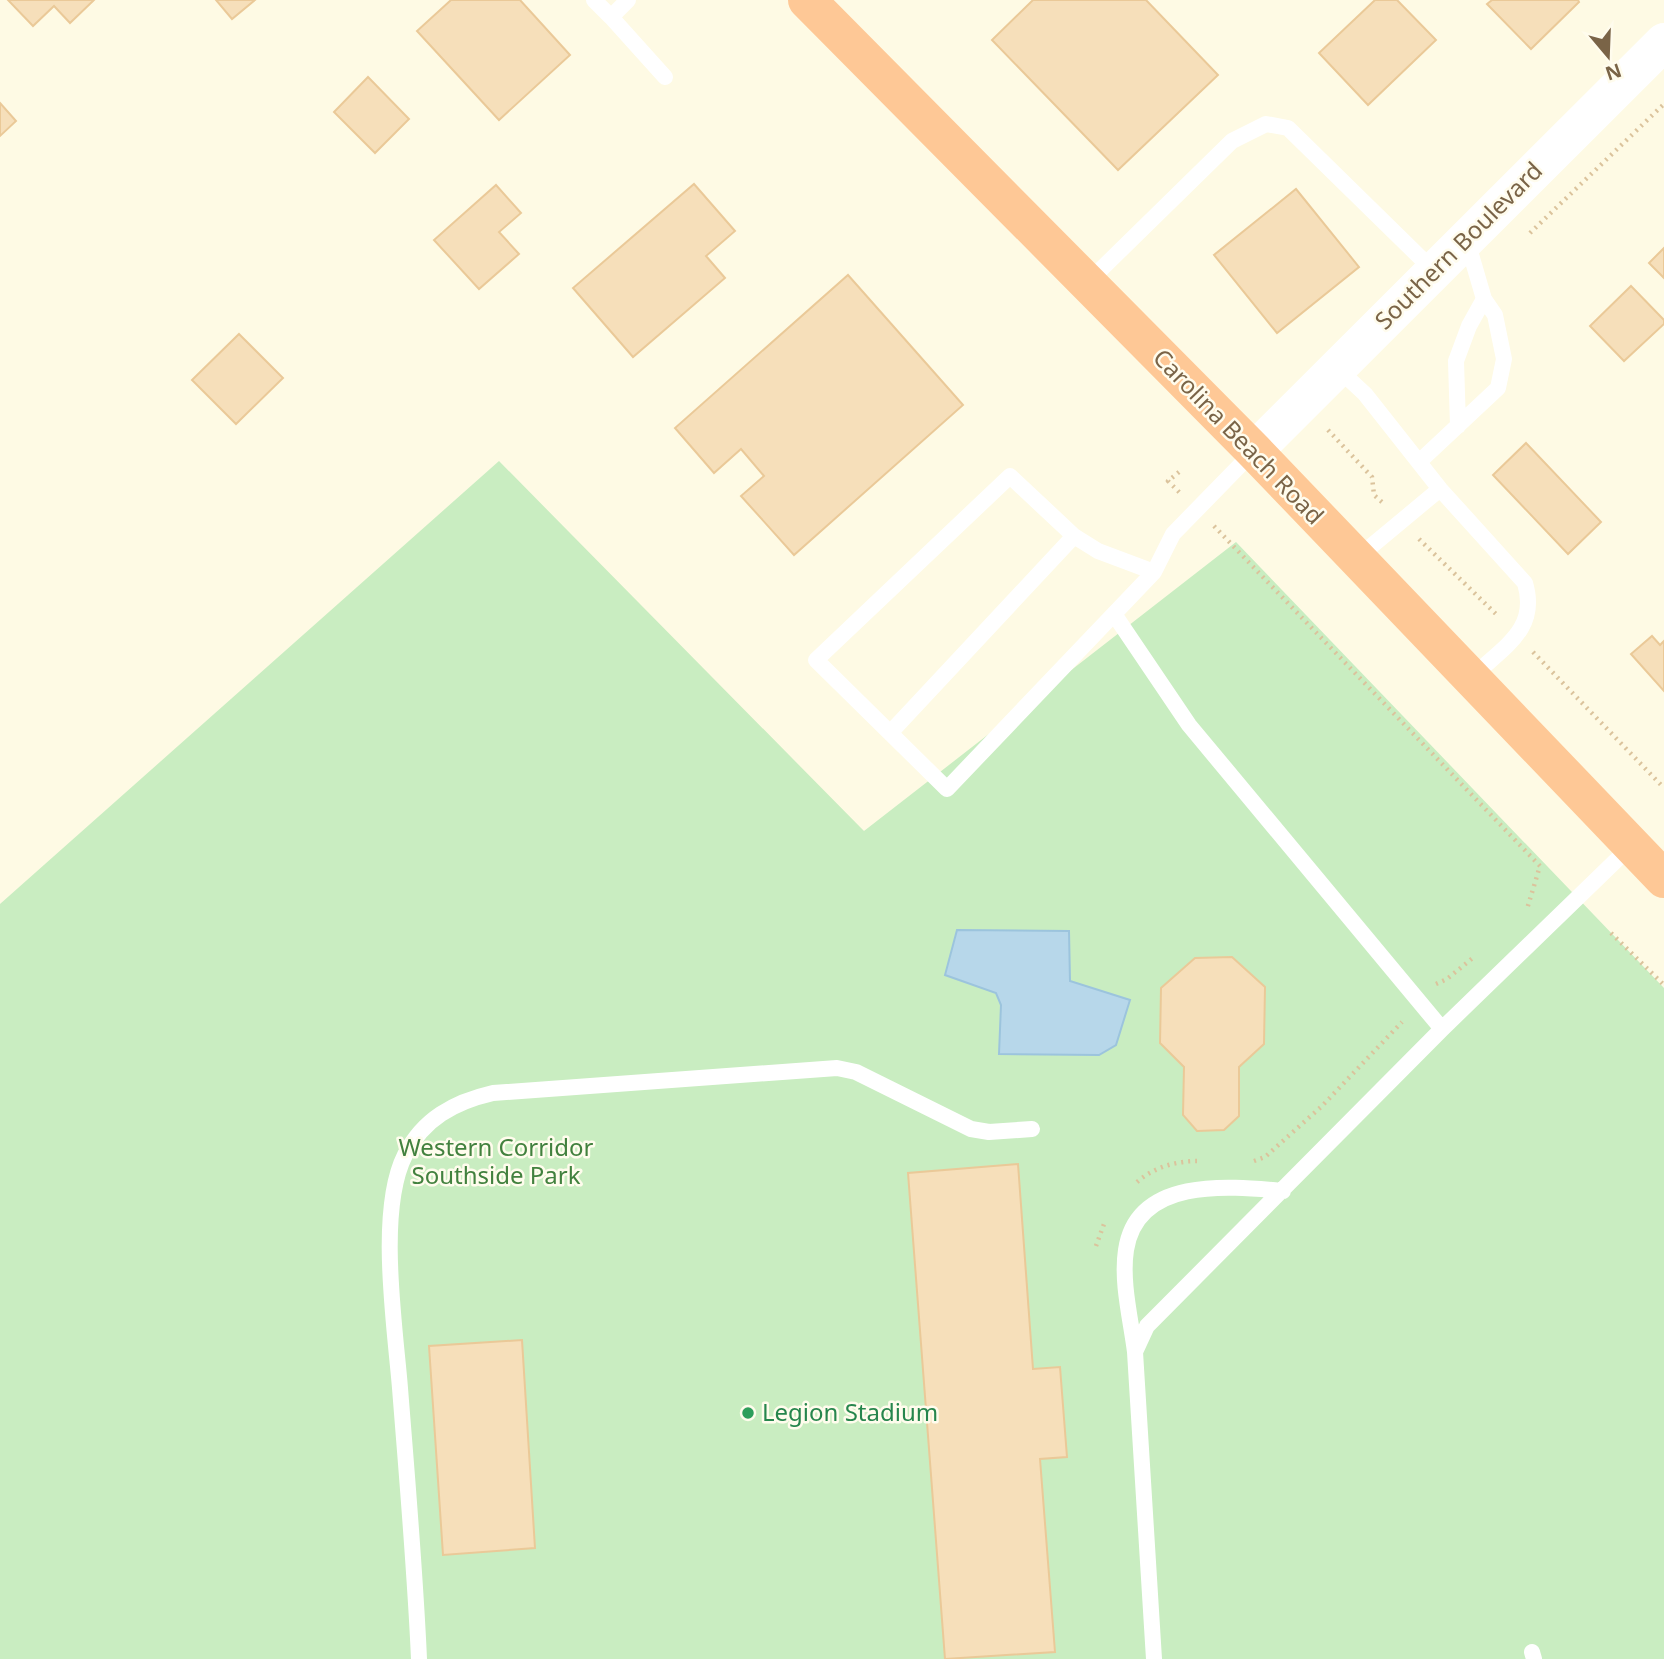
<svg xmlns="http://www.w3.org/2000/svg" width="1664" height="1659" font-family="'Noto Sans',sans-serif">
<rect width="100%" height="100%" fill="#fefae4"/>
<!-- green -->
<path fill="#c9edc1" d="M499,461L864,831L1236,542L1664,988V1659H0V904Z"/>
<!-- water -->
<path fill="#b7d7ea" stroke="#9cc4dd" stroke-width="2" d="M957,930L1069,931L1070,981L1130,1000L1116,1045L1099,1055L999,1054L1001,1005L996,993L945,975Z"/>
<!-- building -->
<path fill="#f6dfba" stroke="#eac998" stroke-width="2" d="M8,0H94L70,23L54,6L33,26Z
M216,0H255L232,19Z
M451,0H520L570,55L499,120L417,31Z
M1033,0H1146L1218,75L1118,170L992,40Z
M1375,0H1397L1436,40L1368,105L1319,53Z
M1492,0H1578L1579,2L1531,49L1487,4Z
M368,77L409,119L375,153L334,112Z
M0,103L16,121L0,136Z
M694,184L735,231L706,256L725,278L633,357L573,288Z
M496,185L521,213L499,232L519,254L479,289L434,240Z
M1296,189L1359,267L1277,333L1214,255Z
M1664,248V278L1649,263Z
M848,275L963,405L794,555L741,496L764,476L741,449L714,473L675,428Z
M1631,286L1664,320V324L1624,361L1590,326Z
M239,334L283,378L236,424L192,380Z
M1526,443L1601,522L1568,554L1493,475Z
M1652,636L1660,645L1664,641V691L1631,654Z
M1232,957L1265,987L1264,1044L1239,1067V1116L1224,1130L1197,1131L1183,1115L1184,1067L1160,1043L1161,988L1195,958Z
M1018,1164L1033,1369L1060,1367L1067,1457L1040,1459L1055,1652L945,1659L908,1173Z
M522,1340L535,1548L443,1555L429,1346Z"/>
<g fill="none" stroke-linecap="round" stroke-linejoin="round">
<!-- path -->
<path stroke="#dbc39c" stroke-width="4.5" stroke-dasharray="2 5" stroke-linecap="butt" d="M1530,233L1664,104
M1328,430L1372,477L1374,495L1383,503
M1179,472L1168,481L1180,493
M1214,526L1540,866L1527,909
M1419,539L1498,616
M1533,652L1664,788
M1611,933L1664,985
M1436,984L1447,979L1474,957
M1254,1161L1265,1157L1322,1106L1402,1022
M1137,1182C1153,1168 1175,1161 1197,1161
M1096,1246L1104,1224"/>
<!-- lane -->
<path stroke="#fff" stroke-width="16" d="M594,0L611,17L628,0
M611,17L665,77
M1087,283L1232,141L1266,124L1288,128L1434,271
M1337,368L1365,394L1440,489L1525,583C1539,630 1503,647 1471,678
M1458,426L1456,361L1469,326L1484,299
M1419,462L1498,388L1504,359L1495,315L1484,299L1467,241
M1357,558L1440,489
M1154,572L947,789L816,660L1010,476L1074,536L1098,551L1154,572L1173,534L1254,451
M1114,614L1189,725L1442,1029
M890,733L1074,536
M1135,1352C1131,1320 1121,1282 1126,1250C1137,1177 1228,1186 1283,1191
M1532,1652L1534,1659
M419,1659C415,1568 407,1478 400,1388C395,1326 377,1210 405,1155C423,1119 454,1102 493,1093L837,1068L856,1072L971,1129L989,1132L1032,1129
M1154,1659L1135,1352L1147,1326L1442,1029L1632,845"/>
<!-- secondary -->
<path stroke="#fff" stroke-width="38" d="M1254,451L1664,42"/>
<!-- highway -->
<path stroke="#fec896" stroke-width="38" d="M807,0L1254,451L1664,879"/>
</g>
<!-- markers -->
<circle fill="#2e9e5b" stroke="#fffced" stroke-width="2.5" cx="748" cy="1413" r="7"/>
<g text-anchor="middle" stroke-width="5" stroke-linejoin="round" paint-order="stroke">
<!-- street labels -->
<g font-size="24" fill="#7a6447" stroke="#fffced">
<text transform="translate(1459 246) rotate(-45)" y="8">Southern Boulevard</text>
<text transform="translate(1238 437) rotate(46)" y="8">Carolina Beach Road</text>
</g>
<!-- park labels -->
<g font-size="24" fill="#42813e" stroke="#fffced">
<text x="496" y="1156">Western Corridor<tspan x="496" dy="28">Southside Park</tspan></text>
</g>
<!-- leisure labels -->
<g font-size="24" fill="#27864d" stroke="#fffced" text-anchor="start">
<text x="762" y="1421">Legion Stadium</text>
</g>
</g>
<!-- north arrow -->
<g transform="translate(1608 56) rotate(161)" stroke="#fffced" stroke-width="5" paint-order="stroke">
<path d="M0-5L12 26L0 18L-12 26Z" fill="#7a6447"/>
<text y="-10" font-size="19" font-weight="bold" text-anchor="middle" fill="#7a6447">N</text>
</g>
</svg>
